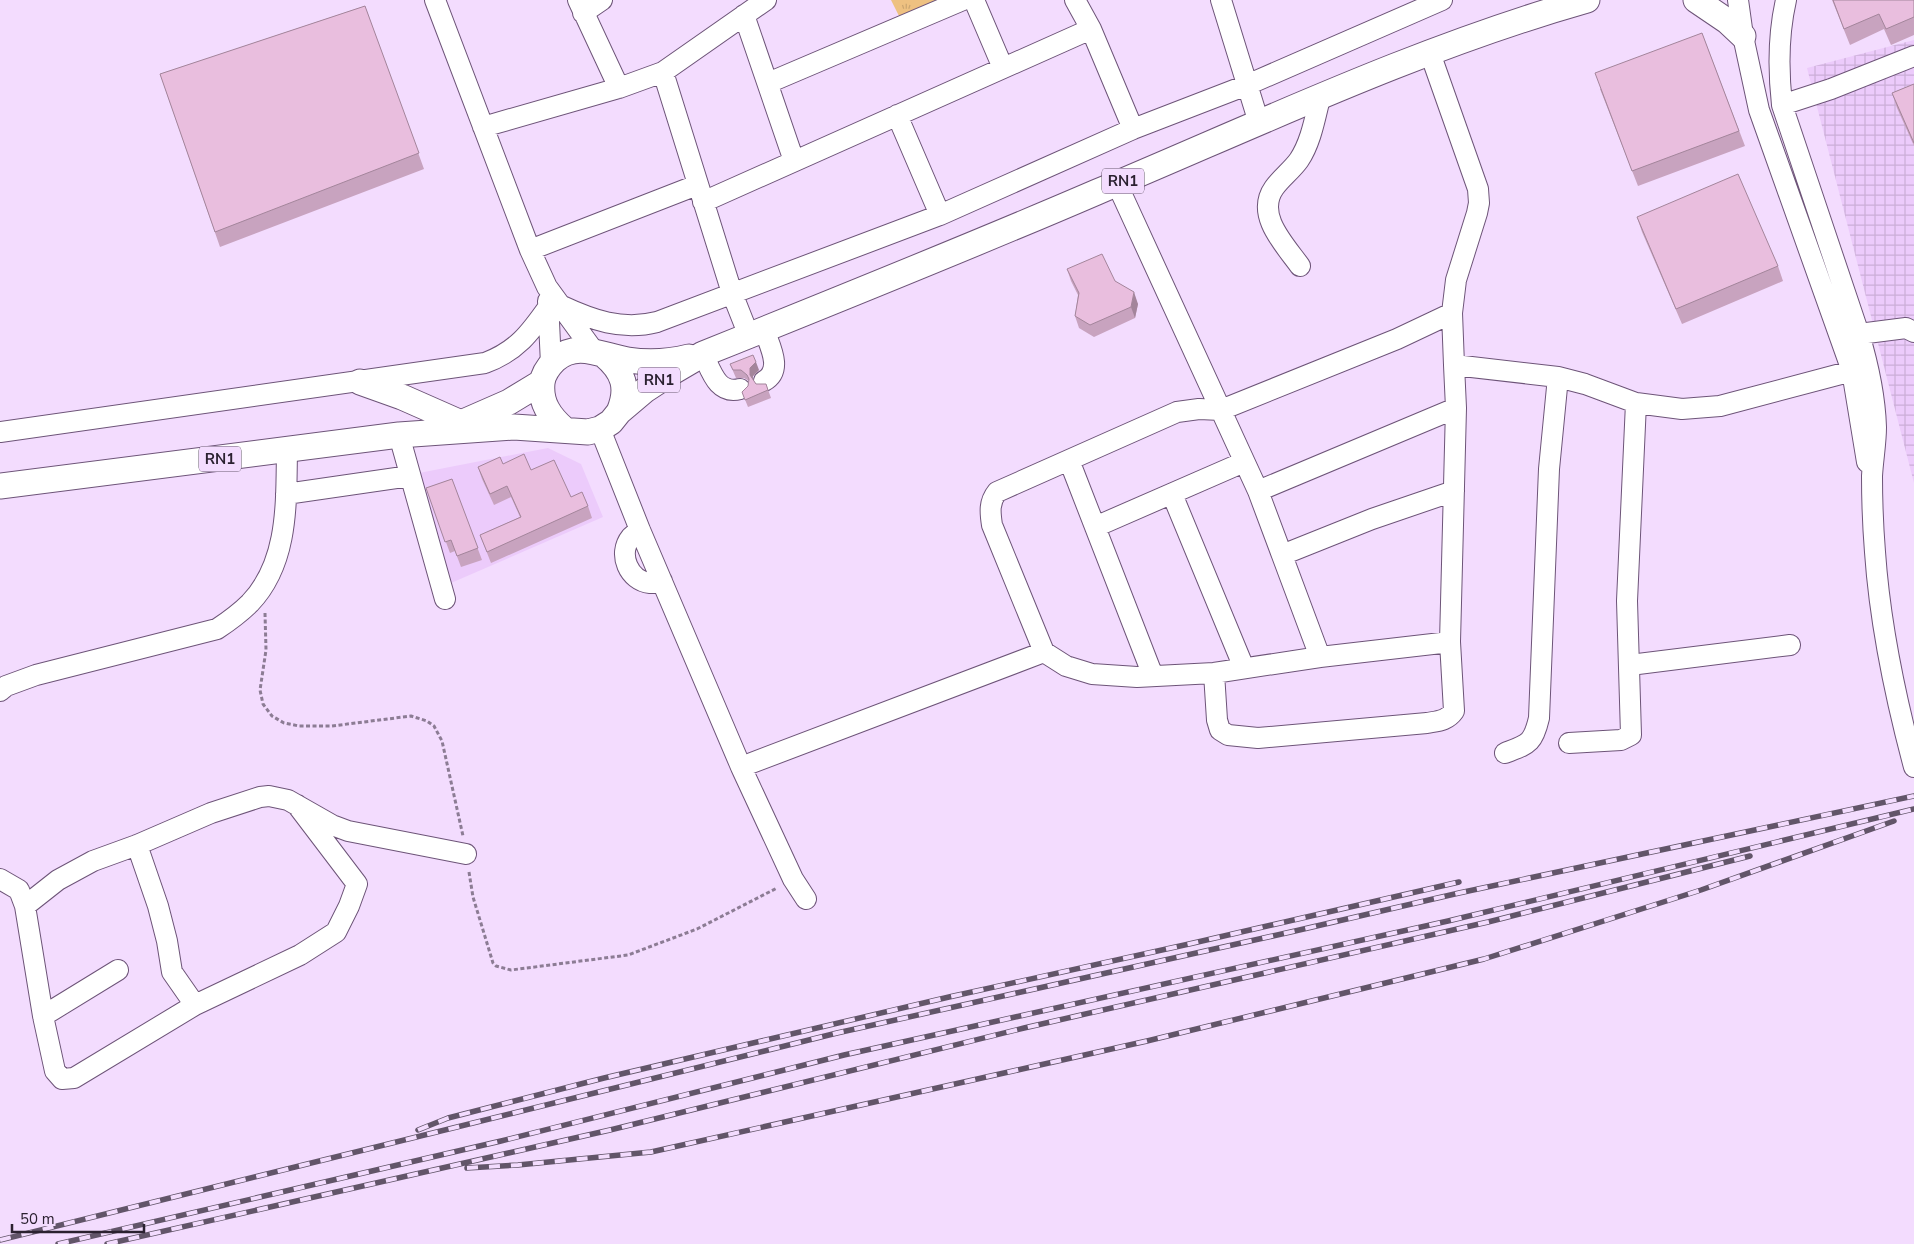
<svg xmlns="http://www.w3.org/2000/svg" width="1914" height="1244" font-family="'Nunito Sans',sans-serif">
<defs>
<pattern id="industrial-grid" width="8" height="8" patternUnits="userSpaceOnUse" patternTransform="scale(1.25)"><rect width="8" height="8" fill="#eccbfb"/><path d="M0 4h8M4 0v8" fill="none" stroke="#cbaed7"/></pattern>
<pattern id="park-tufts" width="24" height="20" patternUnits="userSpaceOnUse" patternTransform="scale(1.25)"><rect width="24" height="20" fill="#eec181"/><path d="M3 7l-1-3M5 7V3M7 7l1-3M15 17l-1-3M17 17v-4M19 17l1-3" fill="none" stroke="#cca670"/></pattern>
</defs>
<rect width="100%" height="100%" fill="#f3dcfe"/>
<!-- built -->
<path fill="#eccbfb" d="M548,448L581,464L603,517L451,583L414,474Z"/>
<!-- industrial -->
<path fill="url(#industrial-grid)" d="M1914,40V483L1807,68Z"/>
<!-- park -->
<path fill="url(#park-tufts)" d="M891,0H937L899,16Z"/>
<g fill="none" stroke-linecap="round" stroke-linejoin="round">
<!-- minor casing -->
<g stroke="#6d5478" stroke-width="22">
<path id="minor" d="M435,0L530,250L547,287L593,350
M578,0L619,88
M974,0L1003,68
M1075,0L1091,29L1133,129
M1221,0L1259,123
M1738,0L1743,36L1759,110L1852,371L1867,462
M1786,0C1778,35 1778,69 1782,105L1859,334C1868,364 1875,395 1876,427C1876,443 1873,459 1872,476C1872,501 1873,527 1875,552C1880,625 1895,696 1914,767
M583,13L602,0
M744,15L794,161
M1430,53L1478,189L1479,203L1477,213L1456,280L1452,313L1454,365L1558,377L1585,384L1636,403L1682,409L1720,406L1852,371
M663,72L732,293L749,336
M768,83L963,0
M1782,105L1831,89L1914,56
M897,115L940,215
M483,127L619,88L663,72L766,0
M1117,184L1258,491L1320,657
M703,202L1091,29
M530,250L697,185
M1300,266C1285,245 1255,215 1274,188C1281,178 1292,170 1299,160C1311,142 1315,118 1320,98
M548,301L551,364
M560,305C592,320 622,331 657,322L940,215L1133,129L1247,85L1442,0
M764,329C769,345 784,370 764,381
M1859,334L1906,328L1914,332
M703,354C711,370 717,395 740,389
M600,429L640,530L741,767L793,879L806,899
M0,432L485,363C517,351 530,333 549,306
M399,435L445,599
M1069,460L1153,676
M1258,491L1456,408
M286,494L410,476
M1172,494L1244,668
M1095,527L1244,462
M640,530C637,532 633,535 631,537C617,554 629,581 650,583C654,583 658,582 662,581
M1282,555L1372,519L1454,491
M1044,652L992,525C990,512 989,502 997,492L1177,412L1199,409L1221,410L1397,339L1452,313
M1630,665L1790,645
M1214,673L1217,720L1220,730L1228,735L1258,738L1427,723C1438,721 1447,721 1454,711L1450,642L1456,408L1454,365
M0,691L6,686L36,675L217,629C229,621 240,613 250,603C289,562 286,503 287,450
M1569,743L1621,740L1631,735L1627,601L1636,403
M1505,753C1528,744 1533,744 1539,718L1549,469L1558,377
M741,767L1044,652L1066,666L1092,674L1137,677L1214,673L1320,657L1450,642
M137,845L158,906L167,941L172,972L195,1005
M0,879L19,890L25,906L43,1016L55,1071L62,1079L74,1078L195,1005L300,955L336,932L349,906L357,884L297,805
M25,906L58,880L93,861L137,845L211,813L260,797L269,796L288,800L332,825L348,831L466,854
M43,1016L118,970"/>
</g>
<!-- major casing -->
<g stroke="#6d5478" stroke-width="27">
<path id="major" d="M1696,0L1727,21L1743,36
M604,355C624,372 629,388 619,412
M360,382L402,397L461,423
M461,423L509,402L542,382
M564,429C550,417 540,403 542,383C543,374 549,366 555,360C577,340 602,356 628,360C647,363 669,362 689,357
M0,486L399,435L514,427L588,432L600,429L611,422L619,412L645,390L674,371L703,354C835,301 967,248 1097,192C1259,124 1418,48 1587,0"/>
</g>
<!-- path -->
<path stroke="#8c7c94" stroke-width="3" stroke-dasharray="4 2.5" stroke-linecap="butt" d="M265,613L266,650L260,690L263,704L272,716L284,723L299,726H332L411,716L427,721L434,726L442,741L463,836
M469,872L473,897L493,963L496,966L511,970L628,955L697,929L777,888"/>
<!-- minor -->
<use href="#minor" stroke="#fff" stroke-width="20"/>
<!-- major -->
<use href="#major" stroke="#fff" stroke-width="25"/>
<!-- rail casing -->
<g stroke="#625569" stroke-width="5.5">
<path id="rail" d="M418,1130L448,1118L604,1078L949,997L1189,944L1459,882
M467,1168L518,1165L651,1152L1147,1041L1484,959L1701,890L1894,821
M0,1240L837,1033L1295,931L1459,893L1914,796
M58,1244L501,1141L844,1055L1448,921L1914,809
M107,1244L610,1130L1024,1028L1488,922L1750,856"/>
</g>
<!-- rail -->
<use href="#rail" stroke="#f3dcfe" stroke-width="4" stroke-dasharray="11" stroke-linecap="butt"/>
</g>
<!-- wall -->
<path fill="#c8a3bf" d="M1832,0H1914V35L1891,45L1884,29L1850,45Z
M365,6L424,169L220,247L160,74Z
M1702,33L1745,146L1638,186L1600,89Z
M1914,84V146L1897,108L1892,93Z
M1637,217L1778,266L1783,281L1682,324L1642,232Z
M1067,269L1115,281L1138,304L1135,318L1094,337L1079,328L1075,316L1078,295L1071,281Z
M730,364L759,370L753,376V380L756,384H766L771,398L748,407L742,392L748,386L749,381L744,378H736Z
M503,464L531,470L571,497L588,506L592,518L491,563L480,535L520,517L511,497L494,505L482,479L478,467Z
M452,479L482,560L461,567L455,551L450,553L426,488Z"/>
<!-- shaded-wall -->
<path fill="#a3859b" d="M1134,292L1138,304L1135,318L1131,307Z
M756,362L759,370L753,376L752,383L750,375V368Z"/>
<!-- building -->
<path fill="#e9bede" stroke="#a3859b" d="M1833,0H1914V17L1886,29L1879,14L1844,29Z
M365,6L419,153L215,232L160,74Z
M1702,33L1739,131L1632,171L1595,73Z
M1914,84V143L1892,93Z
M1738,174L1778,266L1676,309L1637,217Z
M1102,254L1115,281L1134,292L1131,307L1090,325L1075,316L1079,293L1067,269Z
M753,355L756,362L750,368V375L756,384H766L768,390L745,400L742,392L748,386L749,379L747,375L741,370H733L730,364Z
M524,454L531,470L554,460L571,497L582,492L588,506L487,552L480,535L521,517L507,486L490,494L478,467L500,457L503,464Z
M452,479L478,548L457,556L451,540L445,542L426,488Z"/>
<g text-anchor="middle" stroke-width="5" stroke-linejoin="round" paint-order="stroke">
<!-- shield labels -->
<g fill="#f3dcfe" stroke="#67596e" stroke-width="1">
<rect x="1102" y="168.5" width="42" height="25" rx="4"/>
<rect x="638" y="367.5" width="42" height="25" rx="4"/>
<rect x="199" y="446.5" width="42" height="25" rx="4"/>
</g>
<g font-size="15" font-weight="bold" fill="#2b2130">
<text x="1123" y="186">RN1</text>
<text x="659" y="385">RN1</text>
<text x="220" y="464">RN1</text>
</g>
</g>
<!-- scale -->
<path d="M12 1224v8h132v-8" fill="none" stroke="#2b2130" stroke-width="2.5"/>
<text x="20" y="1224" font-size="15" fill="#2b2130" stroke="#f3dcfe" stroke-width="4" paint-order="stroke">50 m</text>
</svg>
